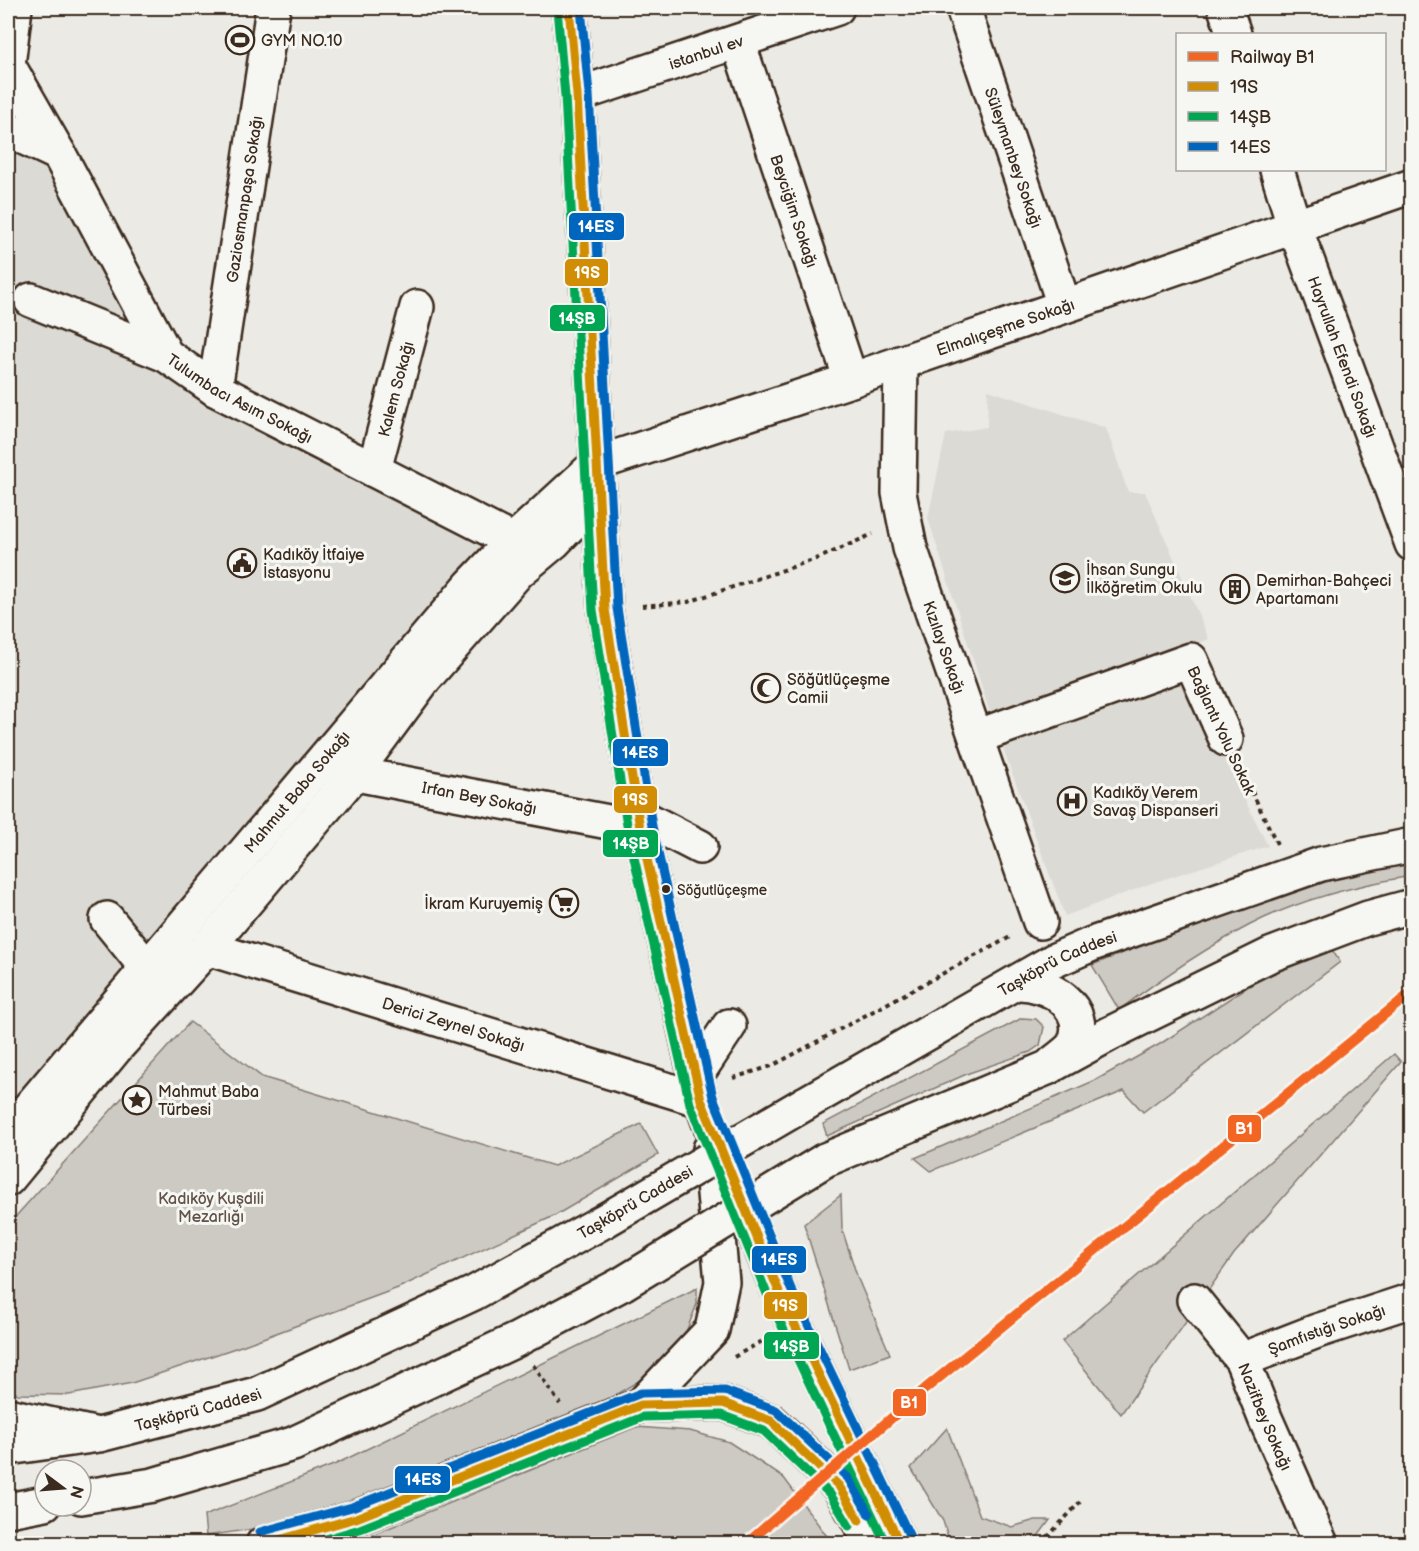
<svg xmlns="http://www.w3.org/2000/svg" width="1419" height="1551" font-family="'Balsamiq Sans',sans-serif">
<rect width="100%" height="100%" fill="#ebeae5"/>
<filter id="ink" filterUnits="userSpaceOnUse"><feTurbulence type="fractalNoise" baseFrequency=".0167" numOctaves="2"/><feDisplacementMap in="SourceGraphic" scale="12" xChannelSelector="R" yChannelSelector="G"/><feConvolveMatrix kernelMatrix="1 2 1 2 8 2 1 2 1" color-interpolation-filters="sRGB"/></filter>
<g filter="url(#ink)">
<!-- built -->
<path fill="#dcdad4" d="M8,82L159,361L493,541L8,1110Z
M988,390L1106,428L1128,492H1145L1209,639L1172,654L1268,846L1152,883L1065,916L992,719L928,518L946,434L987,427Z"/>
<!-- green -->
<path fill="#cdcac4" stroke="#847a71" stroke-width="1.5" d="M1411,858V876C1358,885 1298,900 1250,925C1204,949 1160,979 1119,1010L1092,965L1263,899Z
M1332,950L1340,962L1143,1112L1124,1091L931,1171L915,1158L1096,1080L1160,1044L1258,980Z
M1022,1018L1036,1019L1044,1027L1040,1045L1030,1052L969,1073L827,1136L823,1124Z
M190,1022L262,1077L554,1166L641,1124L658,1155L556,1215L398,1288L244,1345L132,1383L69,1395L18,1394L8,1390V1225Z
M1394,1054L1401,1062L1234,1254L1121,1414L1062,1341Z
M841,1195L842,1229L858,1279L890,1354L849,1369L804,1224Z
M697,1288V1304L680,1347L657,1370L607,1400L358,1501L280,1525L206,1536L204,1516L336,1464Z
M636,1427L690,1431L729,1442L784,1478L832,1543H352Z
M947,1428L980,1516L1012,1527L1035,1520H1050L1033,1543H950L943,1521L911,1468Z"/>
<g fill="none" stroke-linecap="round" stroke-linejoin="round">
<!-- minor casing -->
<g stroke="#3b2a1e" stroke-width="38">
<g id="minor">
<path id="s1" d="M963,8L1064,305"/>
<path d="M1225,8L1234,34"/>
<path id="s2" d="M738,42L851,380"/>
<path id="s3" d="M8,65L59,154L166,355L215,389L513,541"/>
<path d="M8,65L15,8"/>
<path id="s4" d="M577,95L837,8"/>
<path d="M8,130L59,154"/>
<path id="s5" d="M1277,170L1294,225L1412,544"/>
<path d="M31,300L166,355"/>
<path id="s6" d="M901,363L899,493L910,548L1040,922"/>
<path id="s7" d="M215,389L273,8"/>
<path id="s8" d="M374,470L417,307"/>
<path d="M976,737L1191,660L1226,739"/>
<path id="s9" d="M335,770L640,828"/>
<path d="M638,815L700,847"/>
<path d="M107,919L146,967"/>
<path id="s10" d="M207,948L701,1100"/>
<path d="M695,1077L729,1026"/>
<path id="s11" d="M8,1133L470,586L513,541L598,463L851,380L1412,186"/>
<path d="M8,1179L115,1049L207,948L353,775L425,678L518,572L554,542L599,495"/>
<path id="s12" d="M1194,1300L1242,1360L1265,1418L1321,1544"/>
<path id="s13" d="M1242,1360L1317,1331L1412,1300"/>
<path d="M8,1415L94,1434"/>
</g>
</g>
<!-- major casing -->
<g stroke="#3b2a1e" stroke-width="38">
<g id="major">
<path d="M569,8L577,95L605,609L640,828L701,1100L708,1119L780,1294L900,1544"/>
<path d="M1017,983C1048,982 1091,1007 1074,1044C1070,1051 1059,1058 1053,1063"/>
<path id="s14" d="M806,1103L1053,961L1092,944L1321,864L1412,845"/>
<path d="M825,1160L1047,1068L1111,1033L1270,955L1368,918L1412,906"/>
<path d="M641,1405L712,1330L722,1282L710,1149"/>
<path id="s15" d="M8,1448L99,1435L257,1394L474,1293L604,1221"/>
<path d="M81,1497L153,1485L293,1444L516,1340L622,1284"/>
<path d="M8,1510L45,1503"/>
<path d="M263,1544L356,1518L641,1405L723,1403L771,1421L839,1486L872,1544"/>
</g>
</g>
<!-- path -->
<path stroke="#3b2a1e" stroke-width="4" stroke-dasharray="4.5 4.5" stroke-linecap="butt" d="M642,606L688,602L819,558L873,534
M1240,767L1277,844
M733,1078L772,1066L1012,936
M734,1357L766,1339
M533,1365L560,1404
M1041,1544L1080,1502"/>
<!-- minor -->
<use href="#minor" stroke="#f6f6f2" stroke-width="33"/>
<!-- major -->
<use href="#major" stroke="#f6f6f2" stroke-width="33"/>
<!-- major-bridge casing -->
<g stroke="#3b2a1e" stroke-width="38" stroke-linecap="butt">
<path id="major-bridge" d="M604,1221L806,1103
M622,1284L825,1160"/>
</g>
<!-- major-bridge -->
<use href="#major-bridge" stroke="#f6f6f2" stroke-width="33"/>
<!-- bus-1 casing -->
<g stroke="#f6f6f2" stroke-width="14">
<path id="bus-1" d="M569,8L577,95L605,609L640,828L701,1100L780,1294L900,1544
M265,1544L356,1518L641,1405L723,1403L771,1421L839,1486L859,1520"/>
</g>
<!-- bus-2 casing -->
<g stroke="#f6f6f2" stroke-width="14">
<path id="bus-2" d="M557,9L565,96L593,610L628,831L690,1104L769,1299L886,1544
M309,1544L360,1529L643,1417L721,1415L764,1431L830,1494L849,1526"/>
</g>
<!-- bus-3 casing -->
<g stroke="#f6f6f2" stroke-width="14">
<path id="bus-3" d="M581,8L589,94L617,608L652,826L713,1097L791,1289L911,1539
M260,1532L352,1507L641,1393L725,1391L776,1410L848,1478L869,1514"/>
</g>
<!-- bus-1 -->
<use href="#bus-1" stroke="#d18d06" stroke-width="9"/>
<!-- bus-2 -->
<use href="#bus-2" stroke="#00a651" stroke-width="9"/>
<!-- bus-3 -->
<use href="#bus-3" stroke="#0065bd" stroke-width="9"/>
<!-- rail-1 casing -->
<g stroke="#f6f6f2" stroke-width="15">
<path id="rail-1" d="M746,1544L925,1389L1412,992"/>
</g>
<!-- rail-1 -->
<use href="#rail-1" stroke="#f26522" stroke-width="10"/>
</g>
</g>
<!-- icons -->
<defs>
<g id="stadium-ring" transform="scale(1.5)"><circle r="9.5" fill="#f6f6f2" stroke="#3b2a1e" stroke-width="1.5"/><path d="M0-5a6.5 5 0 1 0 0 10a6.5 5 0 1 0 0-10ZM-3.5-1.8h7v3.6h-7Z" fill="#3b2a1e"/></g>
<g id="civic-ring" transform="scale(1.5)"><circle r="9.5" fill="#f6f6f2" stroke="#3b2a1e" stroke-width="1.5"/><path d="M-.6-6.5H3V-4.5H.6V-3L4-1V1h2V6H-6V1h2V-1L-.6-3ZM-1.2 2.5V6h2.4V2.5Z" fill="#3b2a1e"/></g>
<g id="school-ring" transform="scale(1.5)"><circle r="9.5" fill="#f6f6f2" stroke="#3b2a1e" stroke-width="1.5"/><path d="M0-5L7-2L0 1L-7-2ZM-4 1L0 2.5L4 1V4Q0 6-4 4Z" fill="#3b2a1e"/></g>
<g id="building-ring" transform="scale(1.5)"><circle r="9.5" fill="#f6f6f2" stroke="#3b2a1e" stroke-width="1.5"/><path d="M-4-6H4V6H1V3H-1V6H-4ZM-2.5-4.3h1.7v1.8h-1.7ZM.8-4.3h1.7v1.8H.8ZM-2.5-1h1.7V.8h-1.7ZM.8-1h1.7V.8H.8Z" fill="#3b2a1e"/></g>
<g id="mosque-ring" transform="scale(1.5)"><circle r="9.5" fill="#f6f6f2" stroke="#3b2a1e" stroke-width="1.5"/><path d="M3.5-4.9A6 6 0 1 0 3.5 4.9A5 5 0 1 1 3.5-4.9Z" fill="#3b2a1e"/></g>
<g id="hospital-ring" transform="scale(1.5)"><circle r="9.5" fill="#f6f6f2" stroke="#3b2a1e" stroke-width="1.5"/><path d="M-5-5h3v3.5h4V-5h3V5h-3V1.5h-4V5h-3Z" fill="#3b2a1e"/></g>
<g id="supermarket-ring" transform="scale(1.5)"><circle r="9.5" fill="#f6f6f2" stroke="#3b2a1e" stroke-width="1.5"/><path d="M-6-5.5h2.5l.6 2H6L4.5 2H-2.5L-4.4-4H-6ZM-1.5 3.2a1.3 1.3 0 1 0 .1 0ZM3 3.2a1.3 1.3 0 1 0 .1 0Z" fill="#3b2a1e"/></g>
<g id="sight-ring" transform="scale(1.5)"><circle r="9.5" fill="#f6f6f2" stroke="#3b2a1e" stroke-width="1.5"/><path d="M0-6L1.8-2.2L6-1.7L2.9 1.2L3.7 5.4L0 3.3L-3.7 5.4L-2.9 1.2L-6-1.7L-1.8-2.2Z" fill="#3b2a1e"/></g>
</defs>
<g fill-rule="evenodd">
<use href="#stadium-ring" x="240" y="40"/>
<use href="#civic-ring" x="242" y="563"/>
<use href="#school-ring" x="1065" y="578"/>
<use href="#building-ring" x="1235" y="589"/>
<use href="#mosque-ring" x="766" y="688"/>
<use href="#hospital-ring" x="1072" y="801"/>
<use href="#supermarket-ring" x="564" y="903"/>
<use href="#sight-ring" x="137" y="1100"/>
</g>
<!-- markers -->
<circle fill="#3b2a1e" stroke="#f6f6f2" stroke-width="2" cx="666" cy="889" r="5"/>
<g text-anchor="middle" stroke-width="6" stroke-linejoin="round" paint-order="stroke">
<!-- bus labels -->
<g font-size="14" fill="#3b2a1e" stroke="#f6f6f2" text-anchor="start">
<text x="677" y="895">Söğutlüçeşme</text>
</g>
<!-- poi labels -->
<g font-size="16" fill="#3b2a1e" stroke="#f6f6f2" text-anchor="start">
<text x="261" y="46">GYM NO.10</text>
<text x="263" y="560">Kadıköy İtfaiye<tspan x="263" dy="18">İstasyonu</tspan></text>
<text x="1086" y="575">İhsan Sungu<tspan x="1086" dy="18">İlköğretim Okulu</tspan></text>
<text x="1256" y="586">Demirhan-Bahçeci<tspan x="1256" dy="18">Apartamanı</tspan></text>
<text x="787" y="685">Söğütlüçeşme<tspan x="787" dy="18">Camii</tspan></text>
<text x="1093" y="798">Kadıköy Verem<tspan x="1093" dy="18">Savaş Dispanseri</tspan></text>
<text x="543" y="909" text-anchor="end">İkram Kuruyemiş</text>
<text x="158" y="1097">Mahmut Baba<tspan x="158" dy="18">Türbesi</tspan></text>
</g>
<!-- street labels -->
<g font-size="16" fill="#3b2a1e" stroke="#f6f6f2">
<text dy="6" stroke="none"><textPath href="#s4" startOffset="136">istanbul ev</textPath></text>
<text dy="6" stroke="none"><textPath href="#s1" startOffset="158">Süleymanbey Sokağı</textPath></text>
<text dy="6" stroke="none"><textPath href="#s7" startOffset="192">Gaziosmanpaşa Sokağı</textPath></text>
<text dy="6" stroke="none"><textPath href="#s2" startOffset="178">Beyciğim Sokağı</textPath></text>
<text dy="6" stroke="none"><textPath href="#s11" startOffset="1323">Elmalıçeşme Sokağı</textPath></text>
<text dy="6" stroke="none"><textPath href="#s5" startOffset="198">Hayrullah Efendi Sokağı</textPath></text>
<text dy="6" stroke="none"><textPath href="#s8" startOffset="84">Kalem Sokağı</textPath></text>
<text dy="6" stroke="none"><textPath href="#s3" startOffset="416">Tulumbacı Asım Sokağı</textPath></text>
<text dy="6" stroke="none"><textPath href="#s6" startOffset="291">Kızılay Sokağı</textPath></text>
<text transform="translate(1222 730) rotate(65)" y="6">Bağlantı Yolu Sokak</text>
<text dy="6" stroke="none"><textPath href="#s11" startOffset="447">Mahmut Baba Sokağı</textPath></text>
<text dy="6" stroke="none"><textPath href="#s9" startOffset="147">Irfan Bey Sokağı</textPath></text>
<text dy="6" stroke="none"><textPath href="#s14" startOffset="288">Taşköprü Caddesi</textPath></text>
<text dy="6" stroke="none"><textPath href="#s10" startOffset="258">Derici Zeynel Sokağı</textPath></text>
<text transform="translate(635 1202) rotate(-30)" y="6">Taşköprü Caddesi</text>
<text dy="6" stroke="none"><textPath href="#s13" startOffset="90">Şamfıstığı Sokağı</textPath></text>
<text dy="6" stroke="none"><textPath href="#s15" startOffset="194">Taşköprü Caddesi</textPath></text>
<text dy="6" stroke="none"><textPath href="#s12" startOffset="138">Nazifbey Sokağı</textPath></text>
</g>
<!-- park labels -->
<g font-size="16" fill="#605248" stroke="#f6f6f2">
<text x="211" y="1204">Kadıköy Kuşdili<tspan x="211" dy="18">Mezarlığı</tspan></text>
</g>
</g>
<g stroke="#f6f6f2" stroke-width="2">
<rect x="568" y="212" width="57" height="29" rx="6" fill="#0065bd"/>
<rect x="564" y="258" width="45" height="29" rx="6" fill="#d18d06"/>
<rect x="549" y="304" width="57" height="28" rx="6" fill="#00a651"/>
<rect x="612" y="738" width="57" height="29" rx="6" fill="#0065bd"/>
<rect x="613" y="785" width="45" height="29" rx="6" fill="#d18d06"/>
<rect x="602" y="829" width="57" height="29" rx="6" fill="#00a651"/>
<rect x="1227" y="1114" width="35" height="29" rx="6" fill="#f26522"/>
<rect x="751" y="1245" width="56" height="29" rx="6" fill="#0065bd"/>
<rect x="763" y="1291" width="45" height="29" rx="6" fill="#d18d06"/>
<rect x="763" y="1331" width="57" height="29" rx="6" fill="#00a651"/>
<rect x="892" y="1388" width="35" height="29" rx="6" fill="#f26522"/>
<rect x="394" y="1465" width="57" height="29" rx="6" fill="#0065bd"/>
</g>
<g font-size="16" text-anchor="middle" font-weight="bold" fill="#fff">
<text x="596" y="232">14ES</text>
<text x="587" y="278">19S</text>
<text x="577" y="324">14ŞB</text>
<text x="640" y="758">14ES</text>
<text x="635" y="805">19S</text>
<text x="631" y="849">14ŞB</text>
<text x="1244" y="1134">B1</text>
<text x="779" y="1265">14ES</text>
<text x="785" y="1311">19S</text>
<text x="791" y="1352">14ŞB</text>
<text x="909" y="1408">B1</text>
<text x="423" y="1485">14ES</text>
</g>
<!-- margin -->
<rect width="1419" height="1551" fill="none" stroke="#f6f6f2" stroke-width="30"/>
<rect x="15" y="15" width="1389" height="1521" fill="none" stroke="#3b2a1e" stroke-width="2" filter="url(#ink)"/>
<!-- legend -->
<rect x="1176" y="33" width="210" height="138" fill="#f6f6f2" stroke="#aba49d" stroke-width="1.5"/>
<rect x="1188" y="52" width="30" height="9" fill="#f26522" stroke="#aba49d" stroke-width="1.5"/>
<text x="1230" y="63" font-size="18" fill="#3b2a1e">Railway B1</text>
<rect x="1188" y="82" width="30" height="9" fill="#d18d06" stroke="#aba49d" stroke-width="1.5"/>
<text x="1230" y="93" font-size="18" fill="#3b2a1e">19S</text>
<rect x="1188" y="112" width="30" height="9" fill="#00a651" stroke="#aba49d" stroke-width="1.5"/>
<text x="1230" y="123" font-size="18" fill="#3b2a1e">14ŞB</text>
<rect x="1188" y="142" width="30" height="9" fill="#0065bd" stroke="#aba49d" stroke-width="1.5"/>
<text x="1230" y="153" font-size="18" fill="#3b2a1e">14ES</text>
<!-- north arrow -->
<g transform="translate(63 1488) rotate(106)"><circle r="28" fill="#f6f6f2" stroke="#aba49d" stroke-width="1.5"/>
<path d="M0-4.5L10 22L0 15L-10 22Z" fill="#3b2a1e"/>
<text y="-9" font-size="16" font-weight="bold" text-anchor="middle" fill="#3b2a1e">N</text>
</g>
</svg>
